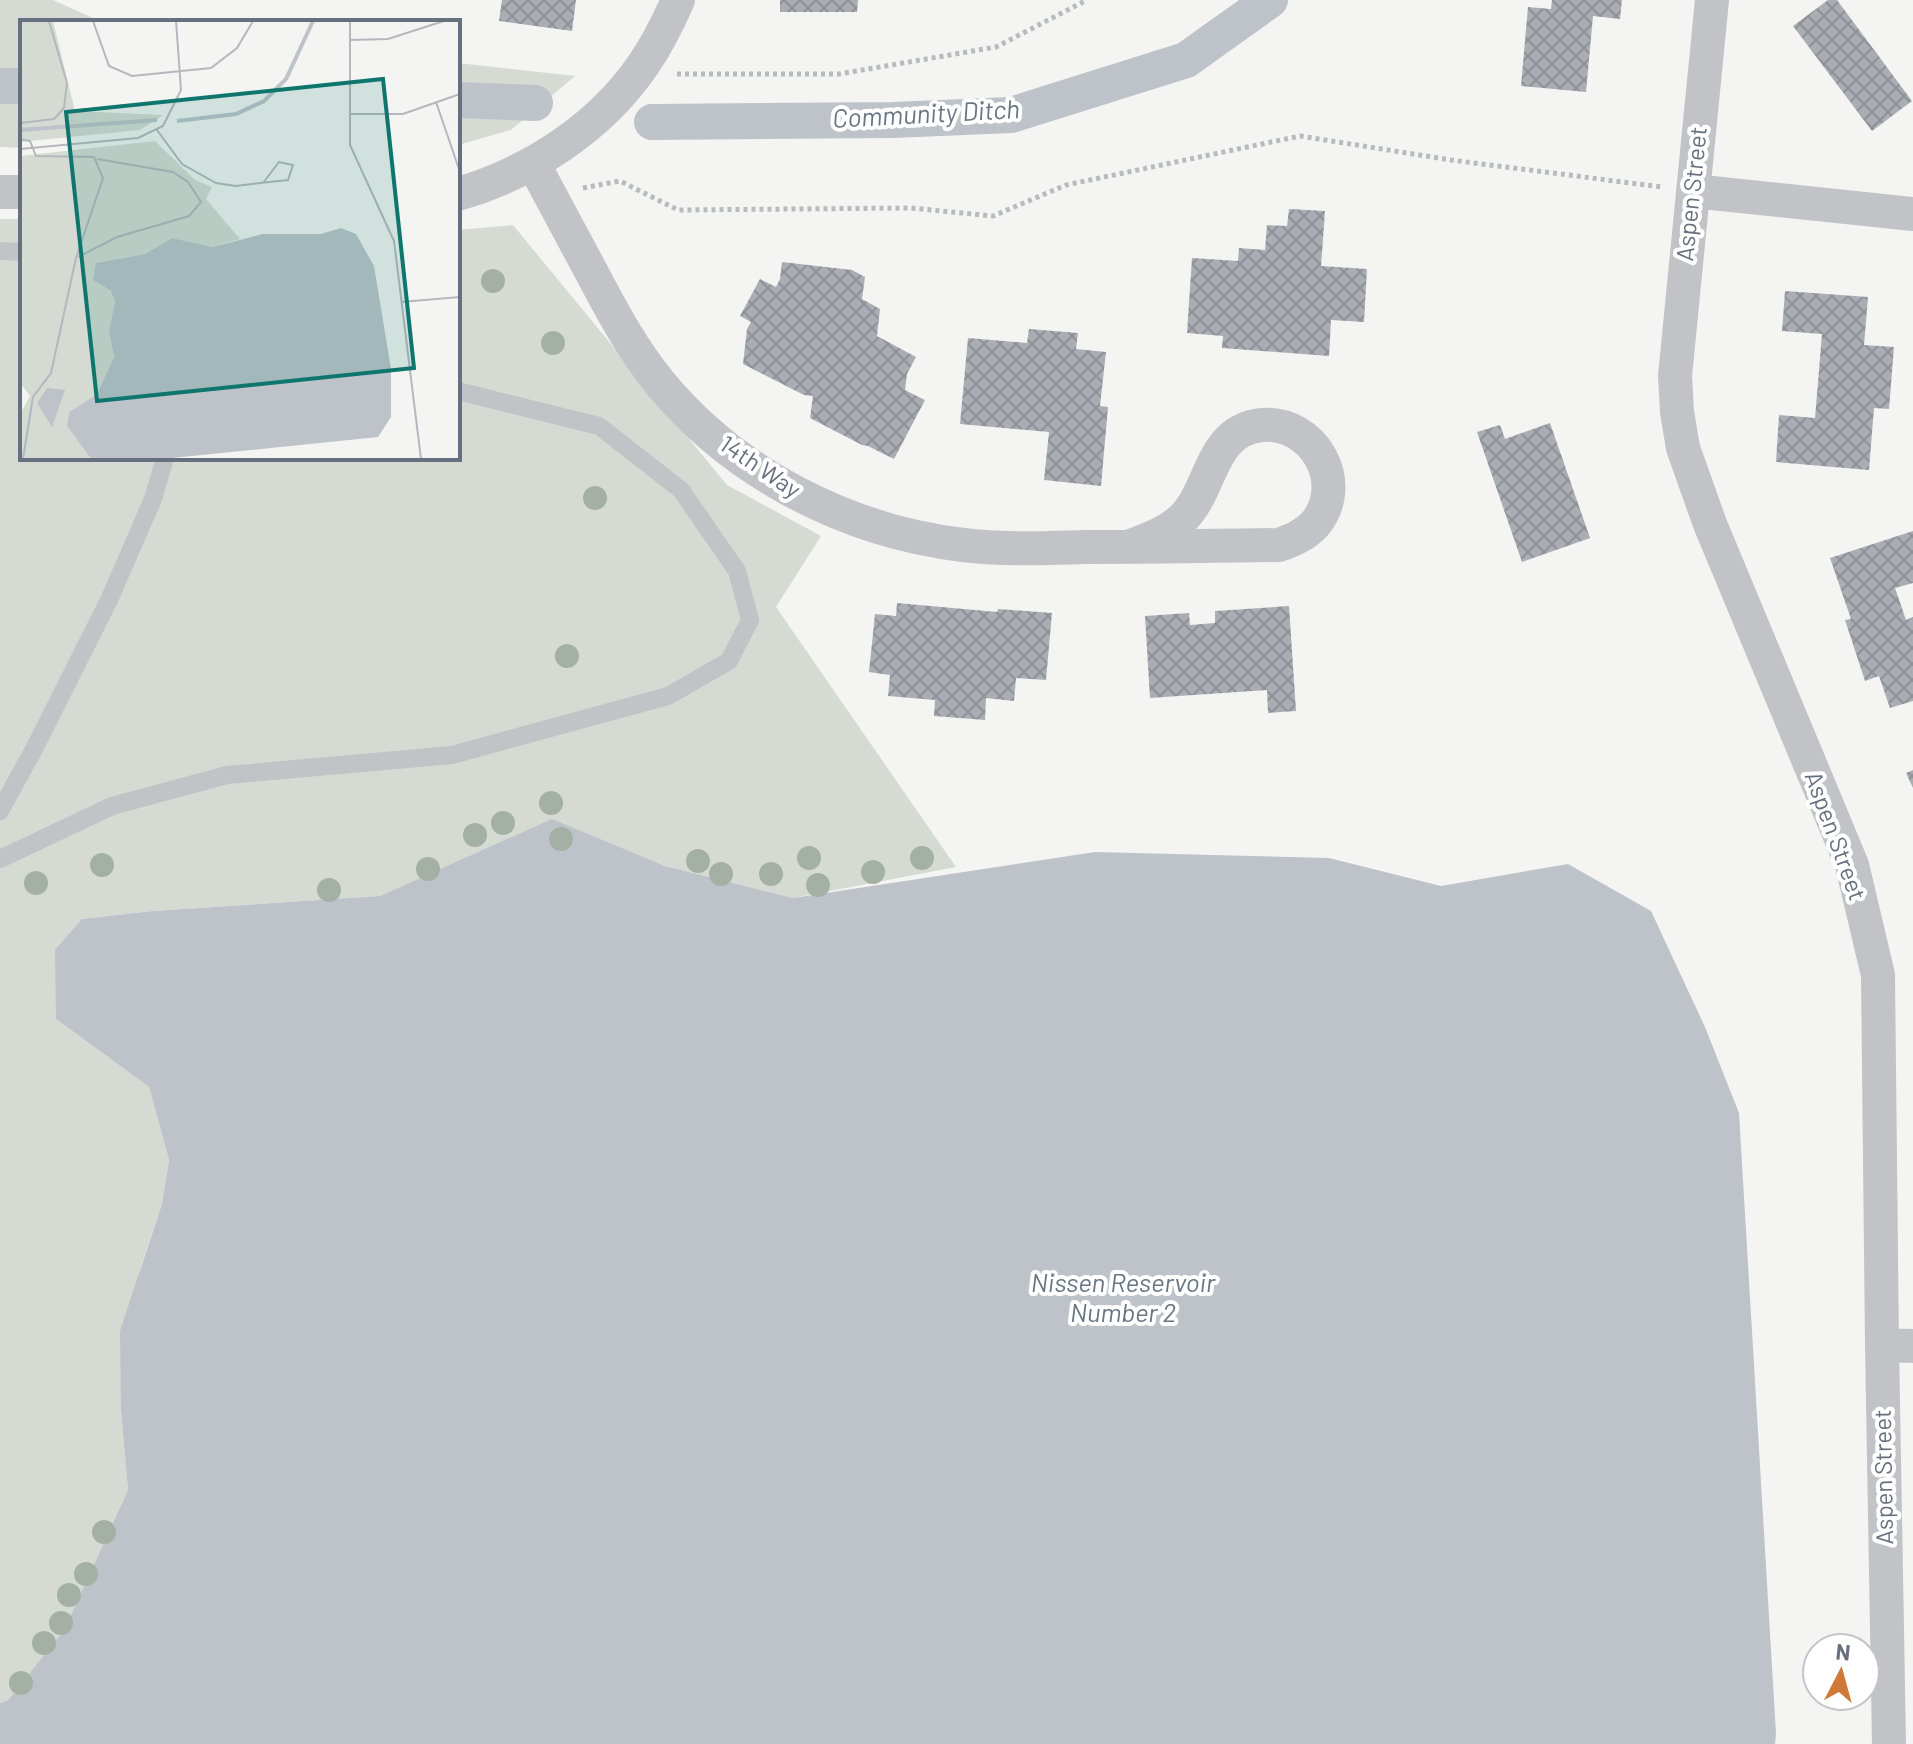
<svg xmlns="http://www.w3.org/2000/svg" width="1913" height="1744" font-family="Barlow,sans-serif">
<defs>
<pattern id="building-cross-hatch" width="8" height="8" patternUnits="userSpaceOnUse" patternTransform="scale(2)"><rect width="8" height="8" fill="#aaaeb4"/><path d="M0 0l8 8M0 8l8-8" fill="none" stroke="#8e9298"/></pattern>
</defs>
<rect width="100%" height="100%" fill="#f4f5f2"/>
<!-- grass -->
<path fill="#d5dbd3" d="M0,0H53L102,22H22V148L0,147Z
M458,63L575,76L511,130L458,145Z
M0,219H22V458H458V230L513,225L727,485L821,536L776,607L956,867L793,898L665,866L552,820L380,896L153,911L82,919L56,1019L149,1087L169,1160L162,1204L140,1269L121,1410L128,1490L64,1630L8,1700L0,1703Z"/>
<!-- water -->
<path fill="#bdc3c9" d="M552,819L665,866L793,898L1095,852L1329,858L1441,886L1568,864L1651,911L1705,1027L1739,1113L1776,1734L1775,1744H0V1703L8,1700L64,1630L128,1490L121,1410L120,1331L162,1204L169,1160L149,1087L56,1019L55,950L82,919L153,911L380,896Z"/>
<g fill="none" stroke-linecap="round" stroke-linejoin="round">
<!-- canal -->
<path stroke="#bdc3c9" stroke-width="36" d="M0,86H22
M458,100L535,103
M652,122L893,120L1011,115L1186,60L1270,0"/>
</g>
<!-- building -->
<path fill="url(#building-cross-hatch)" d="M502,0H576L572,31L499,21Z
M780,0H858L857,12H780Z
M1552,0H1622L1620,19L1593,16L1586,92L1521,86L1528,7L1551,9Z
M1828,0H1837L1912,101L1872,131L1793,26Z
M1289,209L1325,211L1321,266L1367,269L1364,322L1331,320L1329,356L1222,348L1223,336L1187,333L1192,258L1238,261L1239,248L1265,250L1267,225L1287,226Z
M782,262L852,270L865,277L862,299L880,309L877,336L916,357L907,374L905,390L925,400L894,459L868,446L862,445L810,418L813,396L804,395L743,364L747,329L751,322L740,316L760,279L776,287L780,279Z
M1785,291L1868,297L1864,345L1894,347L1889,409L1874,408L1869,470L1776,462L1779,415L1815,418L1822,334L1782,331Z
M1029,329L1078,333L1076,349L1106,352L1100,406L1108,407L1101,486L1044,480L1049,432L960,424L968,338L1027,343Z
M1550,423L1590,538L1522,562L1477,432L1500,425L1505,439Z
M1913,531V583L1895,588L1906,620L1913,617V701L1890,708L1879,676L1865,681L1845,620L1851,619L1830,558Z
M897,603L997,612L998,609L1052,613L1046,680L1016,678L1014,701L986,698L985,720L934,716L935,700L888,696L890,675L869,672L875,614L896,616Z
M1289,606L1296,711L1268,713L1267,690L1150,698L1145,616L1189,613L1190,625L1215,623V611Z
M1913,770V788L1906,773Z"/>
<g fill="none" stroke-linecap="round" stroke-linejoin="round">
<!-- path -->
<path stroke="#b8babc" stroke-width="5" stroke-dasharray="4 4" stroke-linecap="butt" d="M677,74H839L996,47L1087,0
M583,188L620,181L678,210L911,208L993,216L1066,185L1300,136L1451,160L1662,187"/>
<!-- service -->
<path stroke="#c1c3c6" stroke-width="18" d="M0,251L22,252
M0,811L34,749L109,600L153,499L165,458
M0,859L112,806L227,775L452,755L668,696L729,661L750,620L737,571L681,490L599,426L458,391"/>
<!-- minor -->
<path stroke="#c1c3c6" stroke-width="34" d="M1712,0L1675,376L1677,412L1683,448L1710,524L1852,865L1878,975L1882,1345L1889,1744
M533,163C553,200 573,238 593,275C613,313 633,350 660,383C735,474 847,531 963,545C1003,550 1044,548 1084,547C1149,547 1214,546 1279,545C1293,540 1305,535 1315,524C1349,483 1314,421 1262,425C1209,430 1213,490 1182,519C1167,533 1147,540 1128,547
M1693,191L1913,214
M0,192H22
M458,194C530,173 600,128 643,65C657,45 668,23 678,0
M1882,1345L1913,1346"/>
</g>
<!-- trees -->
<g fill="#a5b0a4">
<circle cx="493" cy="281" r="12"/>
<circle cx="553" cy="343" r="12"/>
<circle cx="595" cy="498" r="12"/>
<circle cx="567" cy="656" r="12"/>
<circle cx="551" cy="803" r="12"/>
<circle cx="503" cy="823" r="12"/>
<circle cx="475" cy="835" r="12"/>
<circle cx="561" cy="839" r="12"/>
<circle cx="809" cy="858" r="12"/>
<circle cx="922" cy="858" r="12"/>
<circle cx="698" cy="861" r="12"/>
<circle cx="102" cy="865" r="12"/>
<circle cx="428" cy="869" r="12"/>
<circle cx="873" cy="872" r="12"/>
<circle cx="721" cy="874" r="12"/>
<circle cx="771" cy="874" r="12"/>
<circle cx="36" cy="883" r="12"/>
<circle cx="818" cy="885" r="12"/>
<circle cx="329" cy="890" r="12"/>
<circle cx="104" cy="1532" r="12"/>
<circle cx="86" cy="1574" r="12"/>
<circle cx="69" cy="1595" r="12"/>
<circle cx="61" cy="1623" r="12"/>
<circle cx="44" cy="1643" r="12"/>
<circle cx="21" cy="1683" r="12"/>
</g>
<g text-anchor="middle" stroke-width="8" stroke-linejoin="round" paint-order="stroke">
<!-- street labels -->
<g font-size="24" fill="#67707f" stroke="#fff">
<text transform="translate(1692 194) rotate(-84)" y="8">Aspen Street</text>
<text transform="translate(760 467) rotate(34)" y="8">14th Way</text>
<text transform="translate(1835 836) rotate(70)" y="8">Aspen Street</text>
<text transform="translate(1884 1477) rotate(-91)" y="8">Aspen Street</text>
</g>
<!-- water labels -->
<g font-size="26" font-style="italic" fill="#687683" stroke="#fff">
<text transform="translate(926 114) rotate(-3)" y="9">Community Ditch</text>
<text x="1123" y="1292">Nissen Reservoir<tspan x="1123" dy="30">Number 2</tspan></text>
</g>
</g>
<!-- overview -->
<g transform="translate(20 20)">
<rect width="440" height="440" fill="#f4f5f2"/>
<path d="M0,1H33L55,91L143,95L120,110L0,122ZM135,121L175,160L192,167L186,179L220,219L193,227L152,218L125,234L76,243L95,281L89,311L94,337L77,374L49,392L47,406L71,439H0V394L10,376L0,363V136Z" fill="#d5dbd3"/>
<path d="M321,208L336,214L354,246L371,349V397L358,417L142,439H71L47,406L49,392L77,374L94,337L89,311L95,281L90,270L73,260L76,243L125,234L152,218L193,227L243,214H301ZM27,368L45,370L32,407L17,383Z" fill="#bdc3c9"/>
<path fill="none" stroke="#bdc3c9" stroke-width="4" d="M157,101L216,94L244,81L266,59L293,1M0,110L137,100"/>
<path fill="none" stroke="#b4b8bd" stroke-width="2" d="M73,1L89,46L112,56L191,48L217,28L233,1M330,1V125L374,221L401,439M330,20L368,19L424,1M416,82L440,152M330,94H383L440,74M0,103L34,99L44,88L47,63L29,1M137,110L162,144L196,163L216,166L240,163L268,160L273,145L259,142L243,163M0,119L10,121L16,136L74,137L83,158L56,238L31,353L13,377L3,439M0,129L118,118L143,106L161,70L156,1M58,237L97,217L169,196L181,182L168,162L153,152L77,139M381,282L440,277"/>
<path fill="#0f766e" fill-opacity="0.15" stroke="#0f766e" stroke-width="4" d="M363,59L394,348L77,381L46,92Z"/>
<rect width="440" height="440" fill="none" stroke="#67707f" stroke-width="4"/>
</g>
<!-- north arrow -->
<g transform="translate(1841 1672) rotate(6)"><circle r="38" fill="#ffffff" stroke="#c2c6cc" stroke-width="2"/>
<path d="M0-6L14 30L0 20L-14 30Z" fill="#cf7837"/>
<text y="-12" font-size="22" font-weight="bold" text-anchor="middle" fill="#67707f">N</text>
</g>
</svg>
